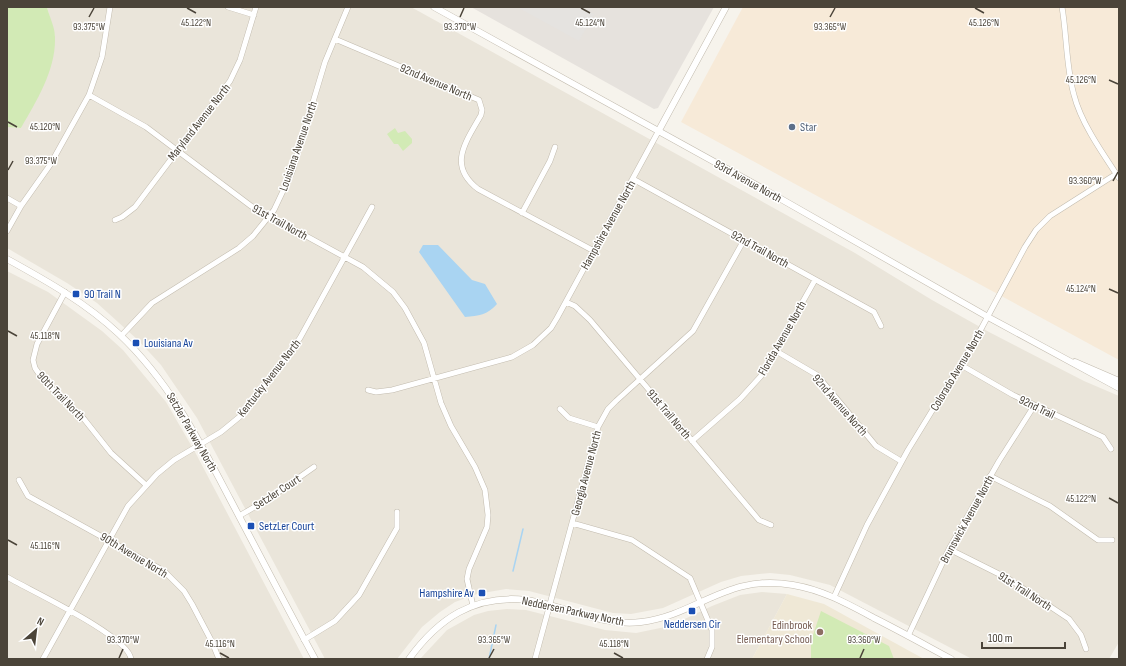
<svg xmlns="http://www.w3.org/2000/svg" width="1126" height="666" font-family="'Sofia Sans Condensed',sans-serif">
<rect width="100%" height="100%" fill="#f6f3ec"/>
<!-- residential -->
<path fill="#eae5da" d="M47,7H411L855,253L932,300L989,332L1084,381L1119,396V642L1109,659H972L830,585L790,575L770,573L741,576L721,582L663,608L631,614L613,613L529,591L506,589L477,594L455,602L440,612L422,627L397,659H325L197,418L161,365L139,341L97,303L67,283L7,248V127L21,128L55,36Z
M7,271L48,292L102,331L123,350L166,402L195,452L304,659H7Z
M762,592L787,594L752,659H420L447,630L474,615L488,611L507,609L526,610L605,630L636,633L670,626L712,606L740,595Z"/>
<!-- commercial -->
<path fill="#f7ead8" d="M743,7H1119V360L681,122Z"/>
<!-- industrial -->
<path fill="#e6e2dd" d="M471,7H714L658,108L654,109Z"/>
<!-- education -->
<path fill="#efe8d6" d="M787,594L824,604L924,659H752Z"/>
<!-- green -->
<path fill="#d2eab5" d="M7,7H47C49,16 55,27 55,37C56,70 37,100 21,128L7,127Z
M395,128L398,133L405,131L412,139V143L403,151L398,144H394L387,134Z
M821,611L889,646L894,659H811V641Z"/>
<!-- parking -->
<path fill="#e5e3e0" d="M517,7H581L594,14L579,41Z"/>
<!-- water -->
<path fill="#a9d4f2" d="M423,245H438L472,280L485,284L497,304C487,315 479,316 465,317L419,252Z"/>
<g fill="none" stroke-linecap="round" stroke-linejoin="round">
<!-- stream -->
<path stroke="#a9d4f2" stroke-width="1.5" d="M513,571L523,529
M489,659L496,625"/>
<!-- minor casing -->
<g stroke="#c2bbae" stroke-width="6">
<path id="minor" d="M228,7L254,15
M1062,7C1067,36 1066,67 1074,95C1081,123 1103,154 1119,178
M335,39L479,100L482,110L481,115C466,142 447,165 478,189L594,251
M89,95L146,127L251,206L363,267L393,292L405,308L424,343L441,403L451,426L475,467L485,490L488,515L487,527L469,569L467,579L473,606
M633,179L874,312L881,326
M7,198L21,206
M522,213L550,161L555,147
M115,220L122,217L135,207L230,81L240,60L256,7
M7,231L21,206L50,165L89,95L102,57L110,7
M65,292L37,344L33,360L35,368L44,381L84,419L111,453L146,485
M566,302L575,306L590,320L759,520L771,525
M121,336L152,303L239,248L253,236L274,210L292,172L325,62L348,7
M776,351L817,375L876,446L901,461
M961,365L1013,395L1103,437L1111,449
M368,390L376,392L392,390L512,357L533,345L551,328L557,318L658,132
M560,409L569,418L598,427
M692,441L740,399L761,376L815,280
M990,476L1050,506L1098,540H1112
M19,480L28,496L164,571L184,591L192,604L212,642L219,659
M239,516L270,498L314,467
M572,523L632,540L690,578L712,630V647L707,659
M949,549L1009,579L1069,619L1081,635L1086,649
M7,577C29,590 129,636 131,659
M834,597L867,525L908,450L973,344L1025,247L1036,230L1050,216L1116,174
M908,636L949,549L999,461L1034,406
M304,640L335,621L359,595L397,528V512
M43,659L128,506L157,474L174,460L221,432L243,414L252,403L300,338L372,207
M535,659L598,427L608,409L616,401L693,331L744,240"/>
</g>
<!-- tertiary casing -->
<g stroke="#c2bbae" stroke-width="7">
<path id="tertiary" d="M434,7L767,191L988,317L1119,388
M658,132L726,7
M7,259C47,281 86,303 119,334C169,381 199,440 230,499C258,552 286,606 315,659
M1075,362L1119,381
M409,659C438,619 474,594 526,600C542,602 557,607 573,612C595,618 617,625 641,622C698,615 727,573 793,585C823,590 848,604 874,618C900,631 925,645 951,659"/>
</g>
<!-- minor -->
<use href="#minor" stroke="#fff" stroke-width="5"/>
<!-- tertiary -->
<use href="#tertiary" stroke="#fff" stroke-width="6"/>
</g>
<!-- ticks -->
<path fill="none" stroke="#4b4439" stroke-width="1.5" d="M187,8L196,13M581,8L590,13M975,8L984,13M89,17L94,8M460,17L464,8M830,17L835,8M1109,80L1118,84M8,122L17,127M8,170L13,161M1113,181L1118,172M1109,289L1118,293M8,331L17,336M1109,498L1118,503M8,540L17,545M220,653L229,658M614,653L623,658M119,658L123,649M489,658L494,649M860,658L864,649"/>
<!-- markers -->
<circle fill="#5c6f8a" stroke="#fff" stroke-width="1.5" cx="792" cy="127" r="4"/>
<g fill="#1a4fb4" stroke="#fff" stroke-width="1.5">
<rect x="72" y="290" width="8" height="8" rx="2"/>
<rect x="132" y="339" width="8" height="8" rx="2"/>
<rect x="247" y="522" width="8" height="8" rx="2"/>
<rect x="478" y="589" width="8" height="8" rx="2"/>
<rect x="688" y="607" width="8" height="8" rx="2"/>
</g>
<circle fill="#8d6e63" stroke="#fff" stroke-width="1.5" cx="820" cy="632" r="4"/>
<g text-anchor="middle" stroke-width="3" stroke-linejoin="round" paint-order="stroke">
<!-- street labels -->
<g font-size="12" fill="#4b4439" stroke="#fff">
<text transform="translate(436 82) rotate(23)" y="4">92nd Avenue North</text>
<text transform="translate(199 122) rotate(-52)" y="4">Maryland Avenue North</text>
<text transform="translate(298 146) rotate(-71)" y="4">Louisiana Avenue North</text>
<text transform="translate(748 181) rotate(29)" y="4">93rd Avenue North</text>
<text transform="translate(280 222) rotate(29)" y="4">91st Trail North</text>
<text transform="translate(608 225) rotate(-61)" y="4">Hampshire Avenue North</text>
<text transform="translate(760 249) rotate(29)" y="4">92nd Trail North</text>
<text transform="translate(782 338) rotate(-60)" y="4">Florida Avenue North</text>
<text transform="translate(957 370) rotate(-59)" y="4">Colorado Avenue North</text>
<text transform="translate(269 378) rotate(-52)" y="4">Kentucky Avenue North</text>
<text transform="translate(61 396) rotate(46)" y="4">90th Trail North</text>
<text transform="translate(840 405) rotate(49)" y="4">92nd Avenue North</text>
<text transform="translate(1037 407) rotate(26)" y="4">92nd Trail</text>
<text transform="translate(669 414) rotate(50)" y="4">91st Trail North</text>
<text transform="translate(192 432) rotate(60)" y="4">Setzler Parkway North</text>
<text transform="translate(586 473) rotate(-75)" y="4">Georgia Avenue North</text>
<text transform="translate(277 492) rotate(-33)" y="4">Setzler Court</text>
<text transform="translate(967 519) rotate(-61)" y="4">Brunswick Avenue North</text>
<text transform="translate(134 555) rotate(31)" y="4">90th Avenue North</text>
<text transform="translate(1025 591) rotate(33)" y="4">91st Trail North</text>
<text transform="translate(573 611) rotate(12)" y="4">Neddersen Parkway North</text>
</g>
<!-- service labels -->
<g font-size="12" fill="#4e5e75" stroke="#fff" text-anchor="start">
<text x="800" y="131">Star</text>
</g>
<!-- transit labels -->
<g font-size="12" fill="#164399" stroke="#fff" text-anchor="start">
<text x="84" y="298">90 Trail N</text>
<text x="144" y="347">Louisiana Av</text>
<text x="259" y="530">SetzLer Court</text>
<text x="474" y="597" text-anchor="end">Hampshire Av</text>
<text x="692" y="628" text-anchor="middle">Neddersen Cir</text>
</g>
<!-- education labels -->
<g font-size="12" fill="#785e54" stroke="#fff" text-anchor="end">
<text x="812" y="629">Edinbrook<tspan x="812" dy="14">Elementary School</tspan></text>
</g>
</g>
<g font-size="10" text-anchor="middle" fill="#4b4439" stroke="#fff" stroke-width="3" stroke-linejoin="round" paint-order="stroke">
<text x="590" y="26">45.124°N</text>
<text x="196" y="26">45.122°N</text>
<text x="984" y="26">45.126°N</text>
<text x="89" y="30">93.375°W</text>
<text x="460" y="30">93.370°W</text>
<text x="830" y="30">93.365°W</text>
<text x="1081" y="83">45.126°N</text>
<text x="45" y="130">45.120°N</text>
<text x="41" y="164">93.375°W</text>
<text x="1085" y="184">93.360°W</text>
<text x="1081" y="292">45.124°N</text>
<text x="45" y="339">45.118°N</text>
<text x="1081" y="502">45.122°N</text>
<text x="45" y="549">45.116°N</text>
<text x="123" y="643">93.370°W</text>
<text x="494" y="643">93.365°W</text>
<text x="864" y="643">93.360°W</text>
<text x="220" y="647">45.116°N</text>
<text x="614" y="647">45.118°N</text>
</g>
<!-- border -->
<rect width="1126" height="666" fill="none" stroke="#4b4439" stroke-width="16"/>
<!-- north arrow -->
<g transform="translate(36 630) rotate(28)" stroke="#ffffff" stroke-width="3" paint-order="stroke">
<path d="M0-3L7 15L0 10L-7 15Z" fill="#4b4439"/>
<text y="-6" font-size="11" font-weight="bold" text-anchor="middle" fill="#4b4439">N</text>
</g>
<!-- scale -->
<path d="M982 642v6h83v-6" fill="none" stroke="#4b4439" stroke-width="2"/>
<text x="988" y="642" font-size="12" fill="#4b4439" stroke="#ffffff" stroke-width="3" paint-order="stroke">100 m</text>
</svg>
